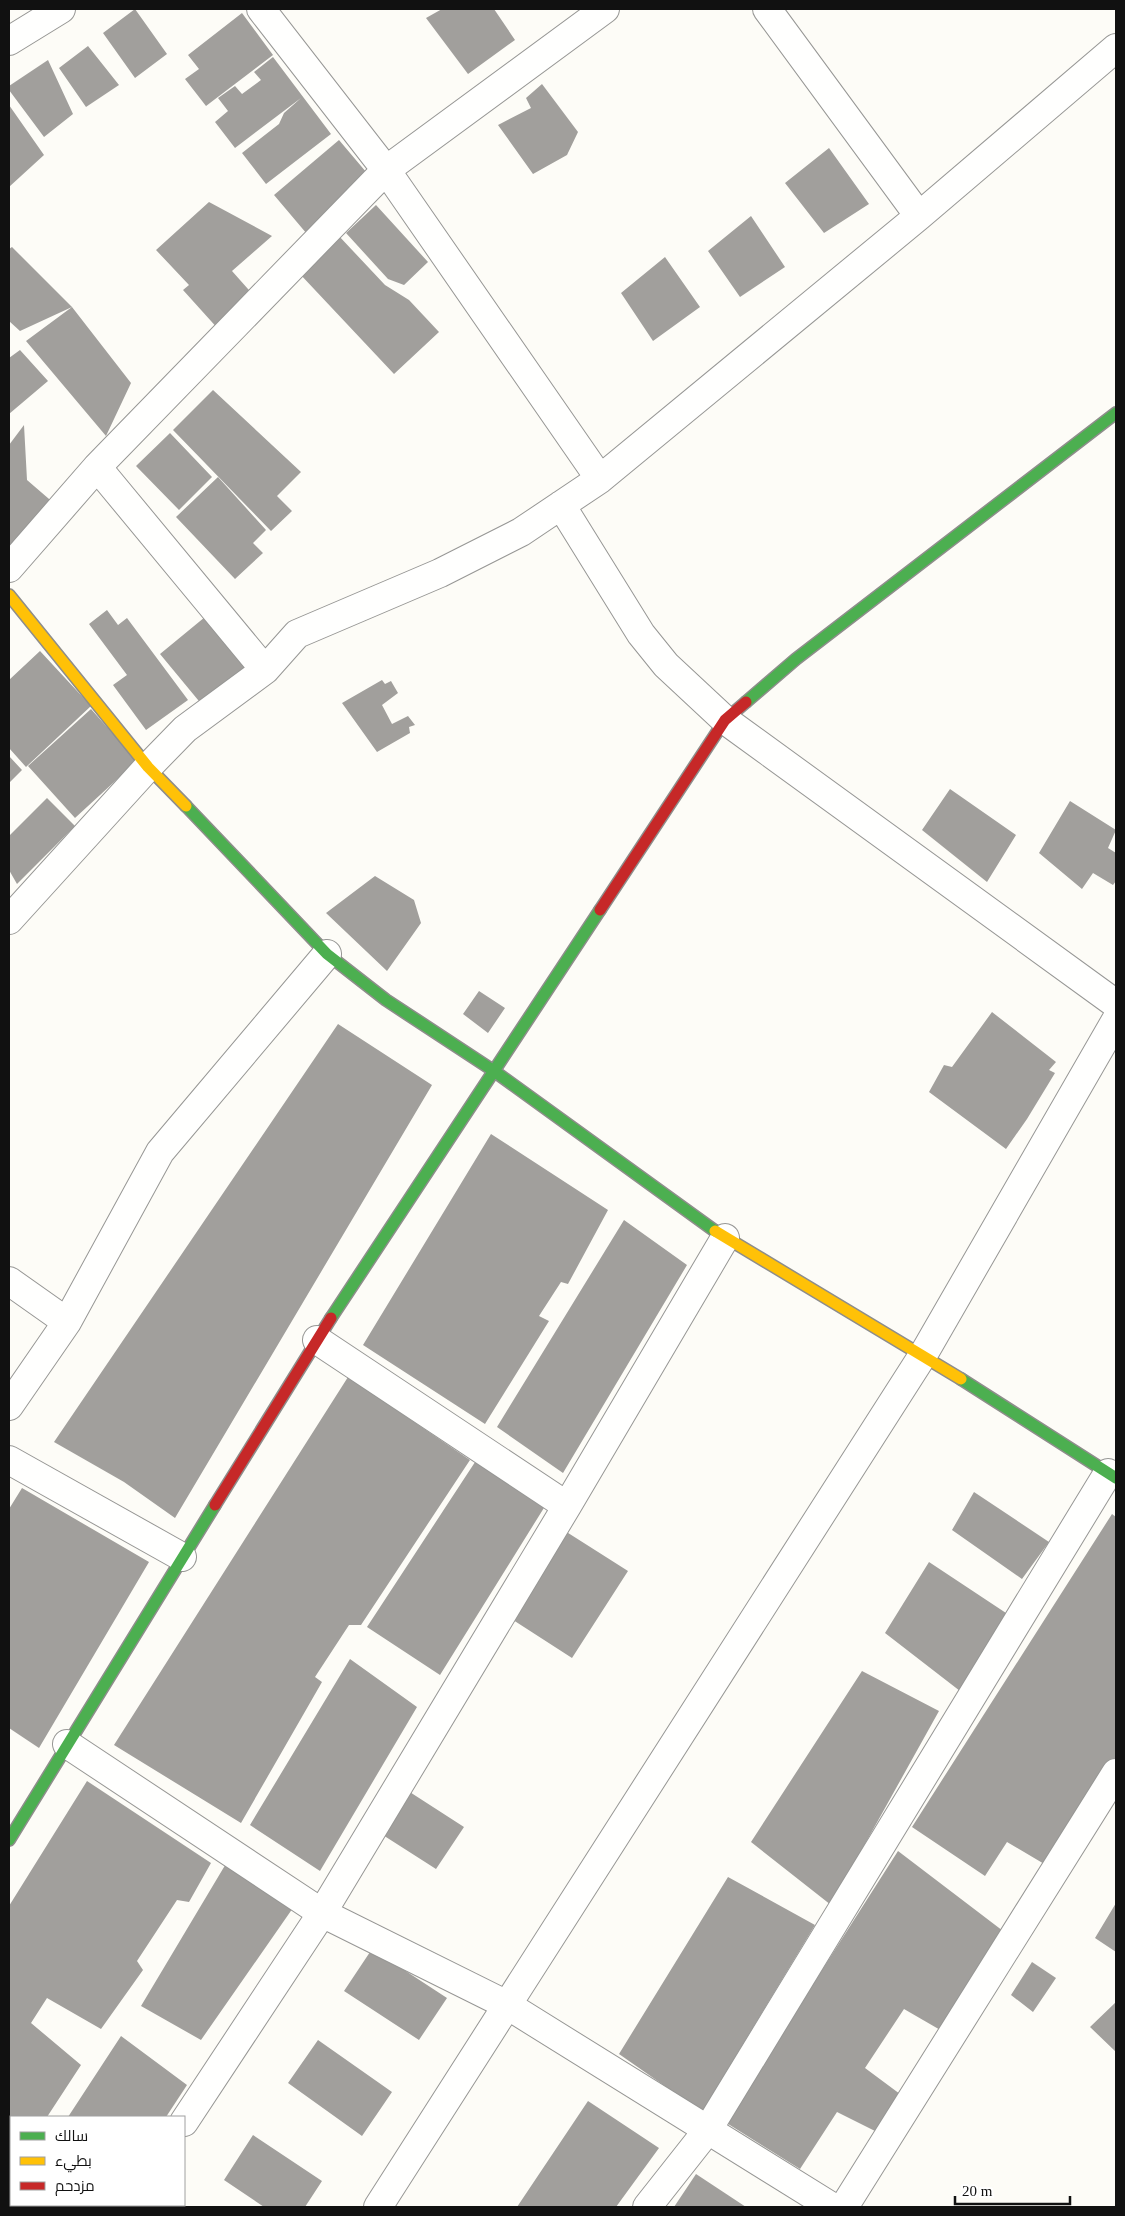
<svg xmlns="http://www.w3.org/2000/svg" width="1125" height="2216" font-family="'Times New Roman',Cairo,serif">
<rect width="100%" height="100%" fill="#fdfcf7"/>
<!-- building -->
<path fill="#a19f9c" d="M135,9L167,54L135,78L103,33Z
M442,9H494L515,40L468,74L426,18Z
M242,13L273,55L206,106L185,79L199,69L188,55Z
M88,46L119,85L86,107L59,68Z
M273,57L331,134L266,184L242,153L279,124L284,113L301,98L235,148L215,122L228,111L218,98L235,86L242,94L261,80L254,72Z
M48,60L73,114L44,137L9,90V86Z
M542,84L578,132L567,155L533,174L498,125L531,108L526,98Z
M9,105L44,155L9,187Z
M339,140L372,179L307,234L274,195Z
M829,148L869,204L824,233L785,183Z
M209,202L272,236L232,271L256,298L220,331L183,290L189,285L156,250Z
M376,205L428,262L404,285L388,279L346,233Z
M751,216L785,267L740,297L708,251Z
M338,235L385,285L409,300L439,332L394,374L299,273Z
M12,247L72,307L131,383L106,436L26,341L72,307L20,331L9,321V249Z
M665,257L700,307L653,341L621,293Z
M20,350L48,381L9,414V358Z
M213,390L301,472L277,496L292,511L271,531L173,430Z
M24,425L27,480L56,505L9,565V445Z
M170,433L212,477L179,510L136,466Z
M218,477L266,530L253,543L263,553L235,579L176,517Z
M107,610L118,625L127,618L188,700L146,730L113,685L127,675L89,624Z
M205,617L247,669L203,706L160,654Z
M40,651L91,706L26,767L9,748V680Z
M382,680L385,684L391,681L398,693L382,705L392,724L408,716L415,725L409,727L410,733L377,752L342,703Z
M91,709L137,761L75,818L28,766Z
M9,756L22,770L9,783Z
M950,789L1016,835L987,882L922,830Z
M47,798L75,826L17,884L9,870V836Z
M1070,801L1116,830L1108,848L1116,853V881L1113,885L1093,873L1082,889L1039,853Z
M375,876L414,900L421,923L387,971L326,913Z
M479,991L505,1008L488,1033L463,1014Z
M992,1012L1056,1062L1049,1070L1055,1073L1027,1119L1006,1149L929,1092L944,1065L952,1067Z
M338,1024L432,1085L175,1518L124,1482L54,1442Z
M491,1134L608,1210L568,1284L561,1282L539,1316L549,1321L485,1424L363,1345Z
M624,1220L687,1265L563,1473L497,1427Z
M348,1377L470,1460L361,1625H349L315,1677L322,1682L241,1823L114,1745Z
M479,1456L547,1503L440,1675L367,1627Z
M22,1488L149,1562L39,1748L9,1728V1509Z
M974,1492L1049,1542L1022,1579L952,1530Z
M1112,1514L1116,1517V1765L1051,1868L1007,1842L985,1876L912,1827Z
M565,1531L628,1571L572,1658L510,1618Z
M929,1562L1006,1613L960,1691L885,1633Z
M350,1659L417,1707L320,1871L250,1825Z
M862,1671L939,1711L831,1905L751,1842Z
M87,1781L211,1863L189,1902L177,1900L137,1961L143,1970L101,2029L47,1998L31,2023L81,2065L47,2117H11V2123L9,2122V1906Z
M402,1787L464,1827L436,1869L375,1830Z
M898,1851L1007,1934L942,2031L904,2009L865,2068L900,2094L875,2131L837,2112L800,2169L725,2122Z
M227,1862L295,1905L201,2040L141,2006Z
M728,1877L815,1925L702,2112L619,2054Z
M1116,1903V1952L1095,1938Z
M372,1949L447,1998L419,2040L344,1991Z
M1032,1962L1056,1978L1033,2012L1011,1995Z
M1116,2002V2052L1090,2027Z
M121,2036L187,2085L166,2117H68Z
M318,2040L392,2092L362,2136L288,2083Z
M588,2101L659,2148L616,2207H517Z
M253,2135L322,2181L305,2207H264L224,2180Z
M696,2174L746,2207H674Z
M62,2205H107L106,2207H66Z"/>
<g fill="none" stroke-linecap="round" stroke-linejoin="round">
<!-- street casing -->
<g stroke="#979795" stroke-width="30">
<path id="street" d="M261,9L386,170L600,479
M767,9L919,216
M9,41L61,9
M97,467L265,670
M561,505L641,634L666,665L725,720L1116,1004
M9,568L97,467L386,170L605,9
M9,920L148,767L185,729L265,670L297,634L440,573L521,532L600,479L919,216L1116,48
M9,1281L67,1322
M317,1340L567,1506
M9,1406L67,1322L160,1152L327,954
M9,1460L182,1557
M67,1744L322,1913L507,2005L832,2207
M184,2122L322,1913L567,1506L725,1238
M128,2207L129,2205
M378,2207L923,1355L1116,1020
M647,2207L707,2131L1108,1473
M844,2207L1116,1773"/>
</g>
<!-- fast casing -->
<g stroke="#8e8d8b" stroke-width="14">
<path id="fast" d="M746,702L796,659L1116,413
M186,806L327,954L386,1000L494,1071L715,1231
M331,1318L600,910
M961,1379L1116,1478
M9,1840L215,1505"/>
</g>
<!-- slow casing -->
<g stroke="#8e8d8b" stroke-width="14">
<path id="slow" d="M9,595L148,767L186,806
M715,1231L961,1379"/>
</g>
<!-- jam casing -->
<g stroke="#8e8d8b" stroke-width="14">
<path id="jam" d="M600,910L725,720L746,702
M215,1505L331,1318"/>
</g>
<!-- street -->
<use href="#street" stroke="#fffffe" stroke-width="28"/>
<!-- fast -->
<use href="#fast" stroke="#4caf50" stroke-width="11"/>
<!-- slow -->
<use href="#slow" stroke="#ffc107" stroke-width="11"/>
<!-- jam -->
<use href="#jam" stroke="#c62828" stroke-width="11"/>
</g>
<!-- border -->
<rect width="1125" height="2216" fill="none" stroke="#111111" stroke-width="20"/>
<!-- legend -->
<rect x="10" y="2116" width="175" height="90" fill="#ffffff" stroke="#a0a0a0"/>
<rect x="20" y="2132" width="25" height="8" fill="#4caf50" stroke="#a0a0a0"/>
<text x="55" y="2141" font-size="15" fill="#111111">سالك</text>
<rect x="20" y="2157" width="25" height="8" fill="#ffc107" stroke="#a0a0a0"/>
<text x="55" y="2166" font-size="15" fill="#111111">بطيء</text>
<rect x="20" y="2182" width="25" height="8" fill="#c62828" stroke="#a0a0a0"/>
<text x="55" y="2191" font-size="15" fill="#111111">مزدحم</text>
<!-- scale -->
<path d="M955 2196v8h115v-8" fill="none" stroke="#111111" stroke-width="2.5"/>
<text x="962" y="2196" font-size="15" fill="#111111" stroke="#ffffff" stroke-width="4" paint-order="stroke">20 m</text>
</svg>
